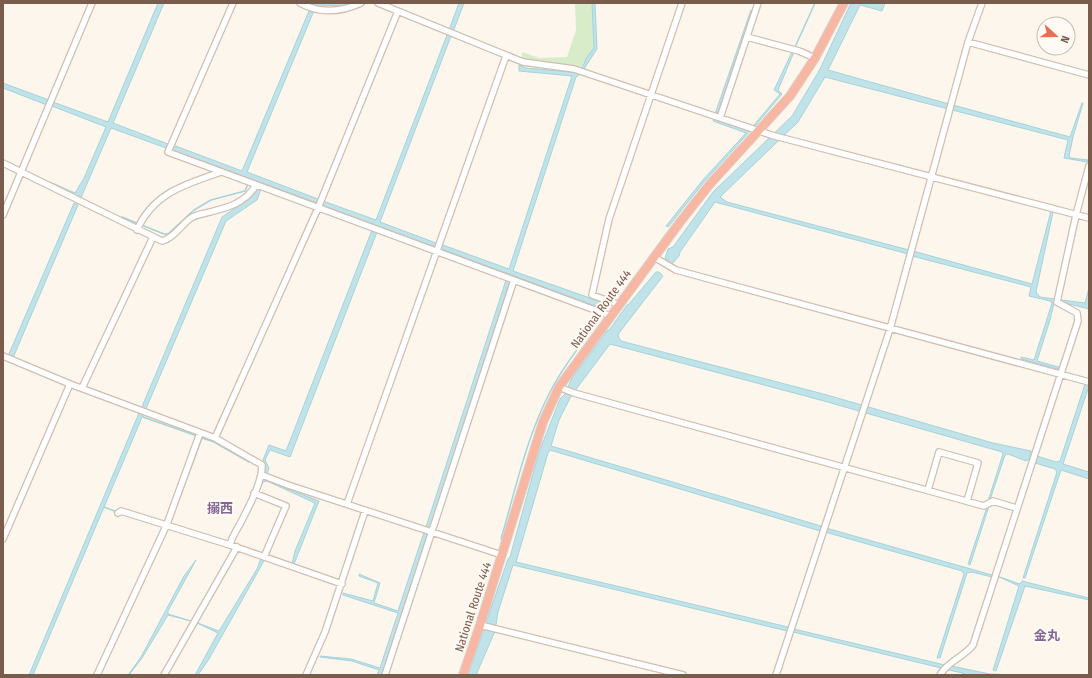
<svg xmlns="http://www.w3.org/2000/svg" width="1092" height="678" font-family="'Fira Sans Condensed','Noto Sans JP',sans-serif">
<rect width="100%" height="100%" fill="#fdf6ec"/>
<!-- green -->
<path fill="#d8ecc9" d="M575,3H592C593,12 597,42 593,50C589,56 585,61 581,68L522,60V52L539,58L567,57L576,30Z"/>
<!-- water -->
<path fill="#bfe3e8" stroke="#a5d3da" d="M158,3H164L113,123L168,144L166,148L111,128L80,200L49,184L50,182L75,193L84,178L106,127L52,106L53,102L108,122Z
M311,3H357L347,6L316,5L315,8L311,6Z
M459,3H464L453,32L449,30Z
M592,3H595L597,49L584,69L582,68L587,57L594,48Z
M851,3H885L882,11L860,5L828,70L949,104L948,109L825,77L798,122L720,197L727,202L909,250L908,254L715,202L680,252L679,256L672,264L665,258L668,249L673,247L713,192L792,116L819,71Z
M751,10L752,11L717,115L715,114Z
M309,11L313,13L247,172L318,199L317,203L171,150L173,145L242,171Z
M447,35L451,36L380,222L436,243L435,247L321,205L323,201L376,220Z
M792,52H794L778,90L782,94L755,126L754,125L780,94L774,90Z
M519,65L526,68L582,73L576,77L513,271L610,305L606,310L439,248L440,244L509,269L572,76L519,71Z
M3,83L49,100L47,105L3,88Z
M1082,103H1083L1073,137L1069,156L1071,158L1088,160L1087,162L1064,158L1068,140L952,110L953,105L1070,137Z
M714,118L750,131L704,182L668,227L666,226L702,181L746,133L713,121Z
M257,188L261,189L257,200L226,221L145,411L141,409L222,217L250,198Z
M74,203L78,205L13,358L8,356Z
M1051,211L1053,212L1036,292L1040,297L1055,299L1050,320L1037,361L1062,368L1061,370L1021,359V357L1034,360L1052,303L1050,301L1029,296L1031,287L912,256L913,251L1032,284Z
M372,230L377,232L290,457L270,450L265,460L269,468L267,474L266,473L263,460L269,445L286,451Z
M656,272H659L663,276L619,333L618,336L621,341L827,395L993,443L1031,451L1030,456L1036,458L1037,456L1056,462L1060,461L1085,384L1089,386L1063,464L1089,472V479L1061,470L1025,578H1023L1057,472L1055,469L1035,463V461L1029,459L1026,461L1008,454L1005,455L990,500L988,501L1003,454L1002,452L824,401L610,344L571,396L559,420L551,446L821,526L820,531L550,450L548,453L516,562L788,627L787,631L513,565L498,612L495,631L476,675H468L508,559L510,557L539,452L560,399L565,394L572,378L607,331L610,329L627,305L629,304Z
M506,280L510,281L430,528L426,527Z
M1089,288V309L1061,302L1062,300L1085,303Z
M139,413L143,415L33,675H29Z
M263,479L319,501L294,564H292L295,551L315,503L267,481L263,482L258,493Z
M989,506L970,565L968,564L987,507Z
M826,528L992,575V577L972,572L967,573L940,658H937L964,574L962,571L825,532Z
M424,532L428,533L382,675H377L379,670L352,661L320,657V656L351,659L380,668L398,613L343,595V593L373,601L378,583L359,576V574L380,583L374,603L398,611Z
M261,558L265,559L209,659L198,675H195L218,633L195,622L219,631L257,569Z
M196,560L168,611V614L191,621L168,615L142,658L129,675H128L141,657L184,576Z
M997,576L1020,584L1022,581L1089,598V600L1025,586L996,671L993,670L1019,586Z
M794,629L945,665L941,668L793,632Z
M951,666L990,674L1017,675H964L963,673L948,670Z"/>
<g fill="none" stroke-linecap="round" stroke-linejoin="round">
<!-- stream -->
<path stroke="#a5d3da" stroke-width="1.5" d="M795,47L815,3
M122,217L137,223
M144,226L164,234H168L194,210L211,200L245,191L248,184
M143,417L197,436
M104,507L117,512
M170,524L202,438L214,442L249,462
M501,539C515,491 526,439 549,394C563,366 584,341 602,316
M208,541L231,548"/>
<!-- minor casing -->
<g stroke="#d1beb0" stroke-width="8">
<path id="minor" d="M233,3L168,152L611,316
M300,3C320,14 341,12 361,3
M378,3L523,62L574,69L771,135L1089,218
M747,37L799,51L815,58
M968,42L1089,75
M720,118L758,3
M3,163L162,241C173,239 182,224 191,218C195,215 201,214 206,213C226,208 245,204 256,185
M3,215L92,3
M137,230C153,193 186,184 221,172
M654,257L676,270L1089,382
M620,305L592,295L609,219L682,3
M3,356L70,384
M559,387L574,393L984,506L993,501L1016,508
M82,388L153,237
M215,438L318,208L398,11
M262,475L288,485L502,555
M928,490L939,452L978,463L967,501
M254,493L286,506L264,557
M347,504L506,56
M118,513L121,511L230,545L342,584
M3,539L70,384L215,438L262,465C262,483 249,506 241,522C237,530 232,536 230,545
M480,625L683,675
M97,675L167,524L200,433
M164,675L237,547
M306,675L325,632L365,511
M385,675L514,280
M776,675L890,329L968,42L982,3
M940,675C948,661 964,657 973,645L1078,321L1077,313L1057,302L1076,215L1089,166"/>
</g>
<!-- highway casing -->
<g stroke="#dad1cd" stroke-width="10">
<path id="highway" d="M463,675L480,625L543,422L559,387L680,222L710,184L790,96L815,58L844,3"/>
</g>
<!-- minor -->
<use href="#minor" stroke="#fff" stroke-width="5.5"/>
<!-- highway -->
<use href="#highway" stroke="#f7b7a3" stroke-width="8"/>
</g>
<g text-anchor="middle" stroke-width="4" stroke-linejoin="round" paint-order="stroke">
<!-- street labels -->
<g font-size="12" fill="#7a5c4d" stroke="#fffaf3">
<text transform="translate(601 309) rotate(-54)" y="4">National Route 444</text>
<text transform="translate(473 607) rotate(-72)" y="4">National Route 444</text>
</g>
<!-- neighbourhood labels -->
<g font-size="13" font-weight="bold" fill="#846695" stroke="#fffaf3">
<text x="220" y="513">搦西</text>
<text x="1047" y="640">金丸</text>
</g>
</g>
<!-- border -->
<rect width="1092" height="678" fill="none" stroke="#7a5c4d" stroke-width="8"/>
<!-- north arrow -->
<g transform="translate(1056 36) rotate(111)"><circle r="19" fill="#fffaf3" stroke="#cabbb1"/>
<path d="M0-3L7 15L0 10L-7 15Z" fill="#e76f51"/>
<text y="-6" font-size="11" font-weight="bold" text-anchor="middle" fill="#7a5c4d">N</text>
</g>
</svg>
